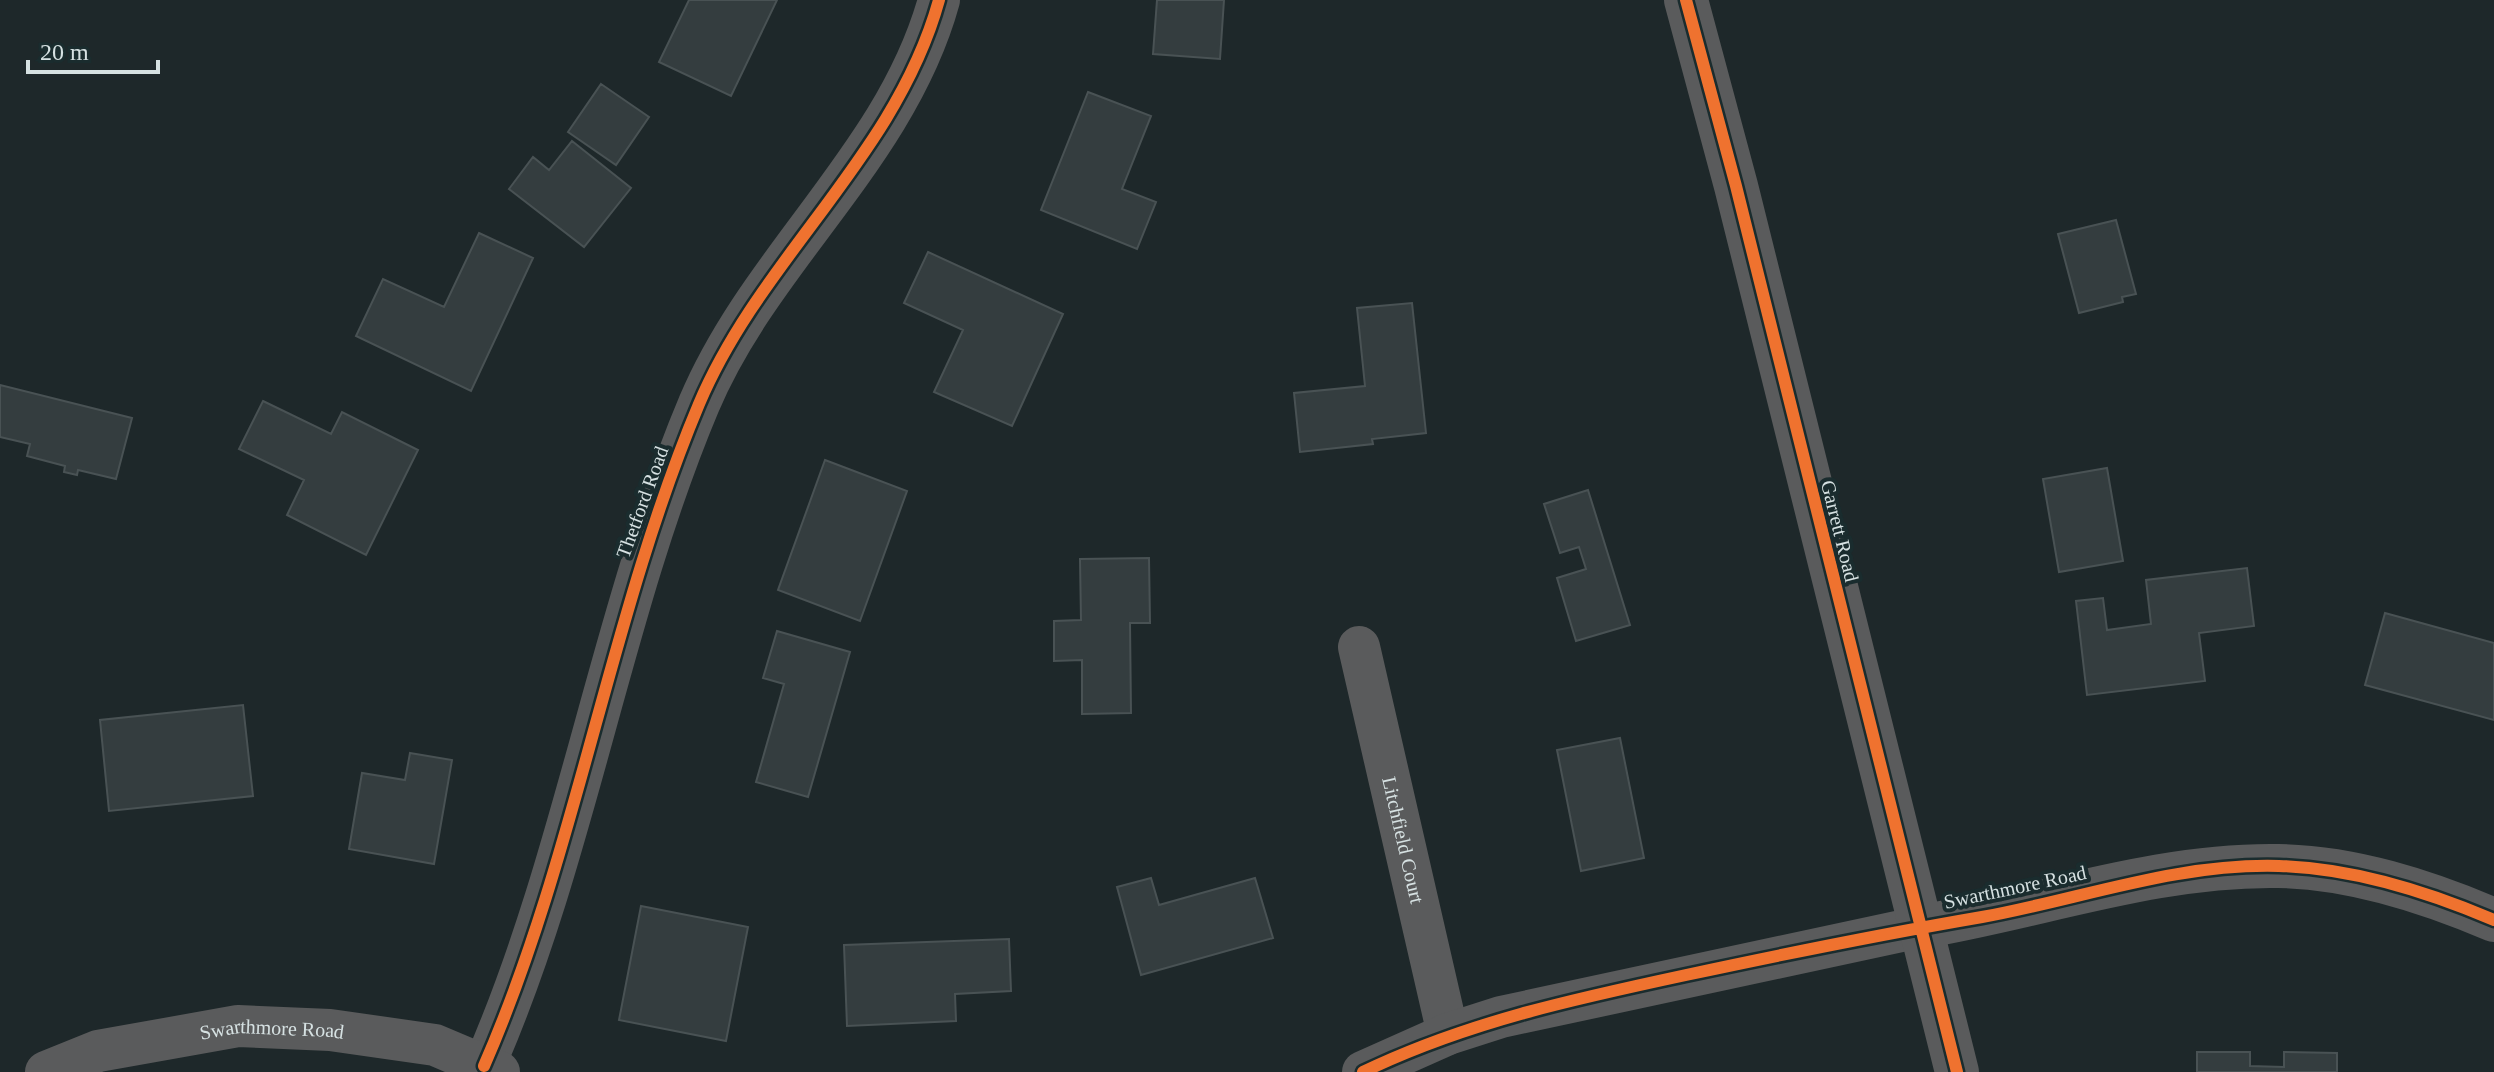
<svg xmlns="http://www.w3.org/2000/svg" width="2494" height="1072" font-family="Georgia,serif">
<rect width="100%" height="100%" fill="#1e282a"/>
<!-- building -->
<path fill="#343d3f" stroke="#495254" stroke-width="2" d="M689,0H777L731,96L659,62Z
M1157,0H1224L1220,59L1153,54Z
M601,84L649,117L616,165L568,132Z
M1088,92L1151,116L1122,189L1156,202L1137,249L1041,210Z
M572,141L631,188L584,247L509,189L533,157L549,170Z
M2116,220L2136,294L2122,297L2123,302L2079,313L2058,234Z
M479,233L533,258L471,391L356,336L383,279L444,307Z
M928,252L1063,314L1012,426L934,392L963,330L904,303Z
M1412,303L1426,433L1372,439L1373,444L1300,452L1294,393L1365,386L1357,308Z
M0,385L132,418L116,479L78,470L77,475L64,472L65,466L27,456L30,444L0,437Z
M263,401L331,434L342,412L418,450L366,555L287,515L304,480L239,449Z
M825,460L907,491L860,621L778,590Z
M2107,468L2123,561L2059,572L2043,479Z
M1588,490L1630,625L1576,641L1557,578L1586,569L1579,547L1560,553L1544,504Z
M1149,558L1150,623H1130L1131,713L1082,714V660L1054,661V621L1081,620L1080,559Z
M2247,568L2254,626L2199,633L2205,681L2087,695L2076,601L2103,598L2107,630L2151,624L2146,580Z
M2385,613L2494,643V720L2365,685Z
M777,631L850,652L808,797L756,782L784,684L763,678Z
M243,705L253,796L109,811L100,720Z
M1620,738L1644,858L1581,871L1557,750Z
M410,753L452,760L434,864L349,849L362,773L405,780Z
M1151,878L1159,905L1255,878L1273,938L1141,975L1117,887Z
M641,906L748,927L726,1041L619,1020Z
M1009,939L1011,991L955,994L956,1021L847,1026L844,945Z
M2197,1052H2250V1066L2284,1067V1052L2337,1053V1072H2197Z"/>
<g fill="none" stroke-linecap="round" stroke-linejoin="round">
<!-- minor -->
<g stroke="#5a5b5c" stroke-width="42">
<path id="s1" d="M1359,647L1448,1034"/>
<path d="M484,1066C577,853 609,618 699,404C761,257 896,156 939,0"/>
<path id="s2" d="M46,1072L98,1051L238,1026L330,1030L435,1045L499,1072"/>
<path d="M1363,1072L1448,1034L1501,1017L1920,927"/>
</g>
<!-- tertiary -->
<path stroke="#5a5b5c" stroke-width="44" d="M1686,0L1736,186L1957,1072
M1920,927C2039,907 2156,864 2278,866C2352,867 2426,891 2494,920"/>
<!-- cycleway casing -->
<g stroke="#1a2c2e" stroke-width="17">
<path id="cycleway" d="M1686,0L1736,186L1957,1072
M484,1066C577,853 609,618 699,404C761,257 896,156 939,0
M1363,1072C1467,1022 1574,999 1686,975C1784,954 1883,934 1982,917C2081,899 2176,863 2279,866C2353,868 2426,891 2494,920"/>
</g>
<!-- cycleway -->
<use href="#cycleway" stroke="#ef722f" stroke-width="12"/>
</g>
<g text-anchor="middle" stroke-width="8" stroke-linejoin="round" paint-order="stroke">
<!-- street labels -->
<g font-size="20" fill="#d6e1e2" stroke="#1a2c2e">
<text transform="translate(642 502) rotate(-70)" y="7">Thetford Road</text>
<text transform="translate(1840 531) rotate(76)" y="7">Garrett Road</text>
<text dy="7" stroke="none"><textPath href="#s1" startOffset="198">Litchfield Court</textPath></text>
<text transform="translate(2015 887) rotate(-12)" y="7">Swarthmore Road</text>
<text dy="7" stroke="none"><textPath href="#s2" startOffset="232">Swarthmore Road</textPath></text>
</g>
</g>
<!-- scale -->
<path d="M28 60v12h130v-12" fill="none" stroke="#d6e1e2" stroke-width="4"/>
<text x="40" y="60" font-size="24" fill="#d6e1e2" stroke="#1a2c2e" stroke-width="6" paint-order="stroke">20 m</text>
</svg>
